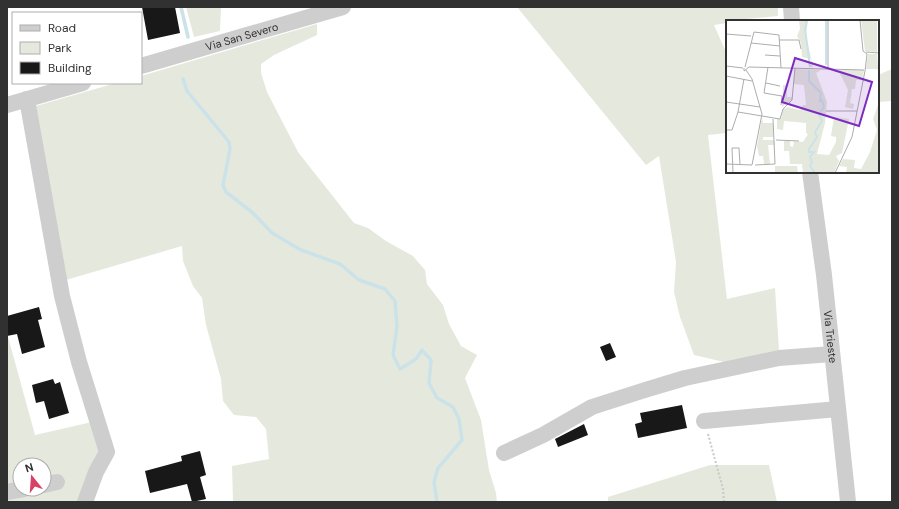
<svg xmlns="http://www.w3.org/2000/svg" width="899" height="509" font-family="'DM Sans',sans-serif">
<rect width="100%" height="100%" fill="#fff"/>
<!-- green -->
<path fill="#e5e9dd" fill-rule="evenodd" d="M186,7H221L220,31L194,37Z
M517,7H778V16L727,21V23L714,25L726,52L727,133L708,135L727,299L775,288L779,350L724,362L694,355L680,317L674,292L676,262L659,156L646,165Z
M317,24V35L274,55L261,64V73L267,92L298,152L354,223L368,228L386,241L413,256L425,270L427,284L443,305L449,324L461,346L477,355L465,378L481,420L489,470L496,493L497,502H233L232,466L269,459L266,429L256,417L234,415L223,401L221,379L206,325L202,298L193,286L183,261L182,246L66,280L36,106L116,83H141V76Z
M892,69V101L878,102V75Z
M7,333L35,435L92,422L100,456L79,502H7ZM20,465H44V489H20Z
M710,465H769L777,502H608V497Z"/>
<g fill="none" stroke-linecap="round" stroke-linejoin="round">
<!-- stream -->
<path stroke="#cbe2e8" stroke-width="3.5" d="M181,7L188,37
M183,79L187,91L229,142L230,149L223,185L226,192L253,213L272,233L301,250L340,264L359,280L385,289L395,301L397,326L393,355L400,369L416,359L422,350L431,360L429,383L437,398L453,407L459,419L462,440L438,468L434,482L437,502"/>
</g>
<!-- building -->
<path fill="#181818" d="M142,7H175L180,33L148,40Z
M39,307L42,319L38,320L45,347L22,354L17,334L7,336V316Z
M610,343L616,357L606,361L600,347Z
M53,379L55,384L60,382L69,413L49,419L44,401L36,403L32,385Z
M682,405L687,428L638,438L635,424L642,422L640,413Z
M584,424L588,435L558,447L555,439Z
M200,451L206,475L200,477L206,499L192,502L187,484L150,493L145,471L182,461L181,456Z"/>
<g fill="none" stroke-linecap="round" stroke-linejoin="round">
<!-- path -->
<path stroke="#c8c8c8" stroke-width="2" stroke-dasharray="2 2" stroke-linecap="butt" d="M708,434L723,489L724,502"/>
<!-- minor -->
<g stroke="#cecece" stroke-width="16">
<path d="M791,7L792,21"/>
<path id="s1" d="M141,66L343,7"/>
<path d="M27,99L62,296L79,362L107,452L96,472L85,502"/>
<path d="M7,105L83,83"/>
<path id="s2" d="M810,172L824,275L848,502"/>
<path d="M704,421L838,409"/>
<path d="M504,453L543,435L592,407L645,390L685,378L779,358L832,354"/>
<path d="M44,485L57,482"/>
<path d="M7,492L24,489"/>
</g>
</g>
<g text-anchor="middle" stroke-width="4" stroke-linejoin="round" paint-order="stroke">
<!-- street labels -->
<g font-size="11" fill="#313131" stroke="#fff">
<text dy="4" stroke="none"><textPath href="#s1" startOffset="105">Via San Severo</textPath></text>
<text dy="4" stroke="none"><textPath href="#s2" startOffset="166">Via Trieste</textPath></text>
</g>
</g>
<!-- overview -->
<g transform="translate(726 20)">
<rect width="153" height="153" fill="#fff"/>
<path d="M73,0H82L80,15L87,47H85V39L76,37L75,23L71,16L74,9ZM135,0H151V32L139,31ZM142,34H151L152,47L153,34V51L151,49H140ZM69,49L95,50L90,53L101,82L99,103L91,134L103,135L110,122V117L105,116L108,97L123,99L116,133L110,136L113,141L108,153H77L76,144H64L63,131H58V121H64V126L67,127L68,121L77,122L82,114L80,113V103L58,101L57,110L51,109V99H55L57,89L62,87L74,90L77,85H80L78,65L67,64ZM112,49L138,50L136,60H130L129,69H126L124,83L128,84L127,89L119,87L122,70ZM57,65H61V77H66V80L56,87ZM153,82V153H120L121,147L113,146L117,139L129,140L128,148L135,149L144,132L151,110L147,99ZM36,98L37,103H47V117H37V120H48L49,125H42L44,144H38L37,136H33L31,126ZM49,146H71L72,153H49Z" fill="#e5e9dd"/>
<path fill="none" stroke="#cbe2e8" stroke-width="2" d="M81,0L79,9L84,47M100,0V45M83,50V61L95,73L94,81L96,80L98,87L93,94L96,101L89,112L91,117L83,129V132H88L84,137L86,142L84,146L89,153"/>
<path fill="none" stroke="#adadad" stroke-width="1" d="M102,0V48M0,14L25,16M53,20H73L75,29M25,23L54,26M140,32L153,33M39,35L54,36M0,46L17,48M19,47L28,12L53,15L55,48M42,47L38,73L56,76L55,85M18,48V51L23,47L138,50M20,50L26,59L36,94L26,145M0,56L26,61M40,63L54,66M0,82L34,87M100,91H131M12,92L54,99L57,89L66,80L69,48M0,110H6L12,92L18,59M50,120L73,121M0,144L26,145M29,145L49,144L47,99M7,153L6,128H13L14,145M109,153L126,117L139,51L141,34L137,31L134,0"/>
<path fill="#7b2cbf" fill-opacity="0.15" stroke="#7b2cbf" stroke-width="2" d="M69,38L146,62L133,106L56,82Z"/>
<rect width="153" height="153" fill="none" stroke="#313131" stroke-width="2"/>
</g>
<!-- border -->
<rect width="899" height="509" fill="none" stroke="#313131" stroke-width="16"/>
<!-- legend -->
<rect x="12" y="12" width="130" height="72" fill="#ffffff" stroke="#adadad"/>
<rect x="20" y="25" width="20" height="6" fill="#cecece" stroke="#adadad"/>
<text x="48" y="32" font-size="12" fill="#313131">Road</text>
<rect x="20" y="42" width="20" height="12" fill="#e5e9dd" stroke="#adadad"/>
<text x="48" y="52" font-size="12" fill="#313131">Park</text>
<rect x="20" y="62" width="20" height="12" fill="#181818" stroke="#adadad"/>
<text x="48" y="72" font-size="12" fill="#313131">Building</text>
<!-- north arrow -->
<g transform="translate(32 477) rotate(343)"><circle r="19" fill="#ffffff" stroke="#adadad"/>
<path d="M0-3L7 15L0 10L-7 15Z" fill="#d74365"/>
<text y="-6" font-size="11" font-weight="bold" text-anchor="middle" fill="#313131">N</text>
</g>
</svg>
